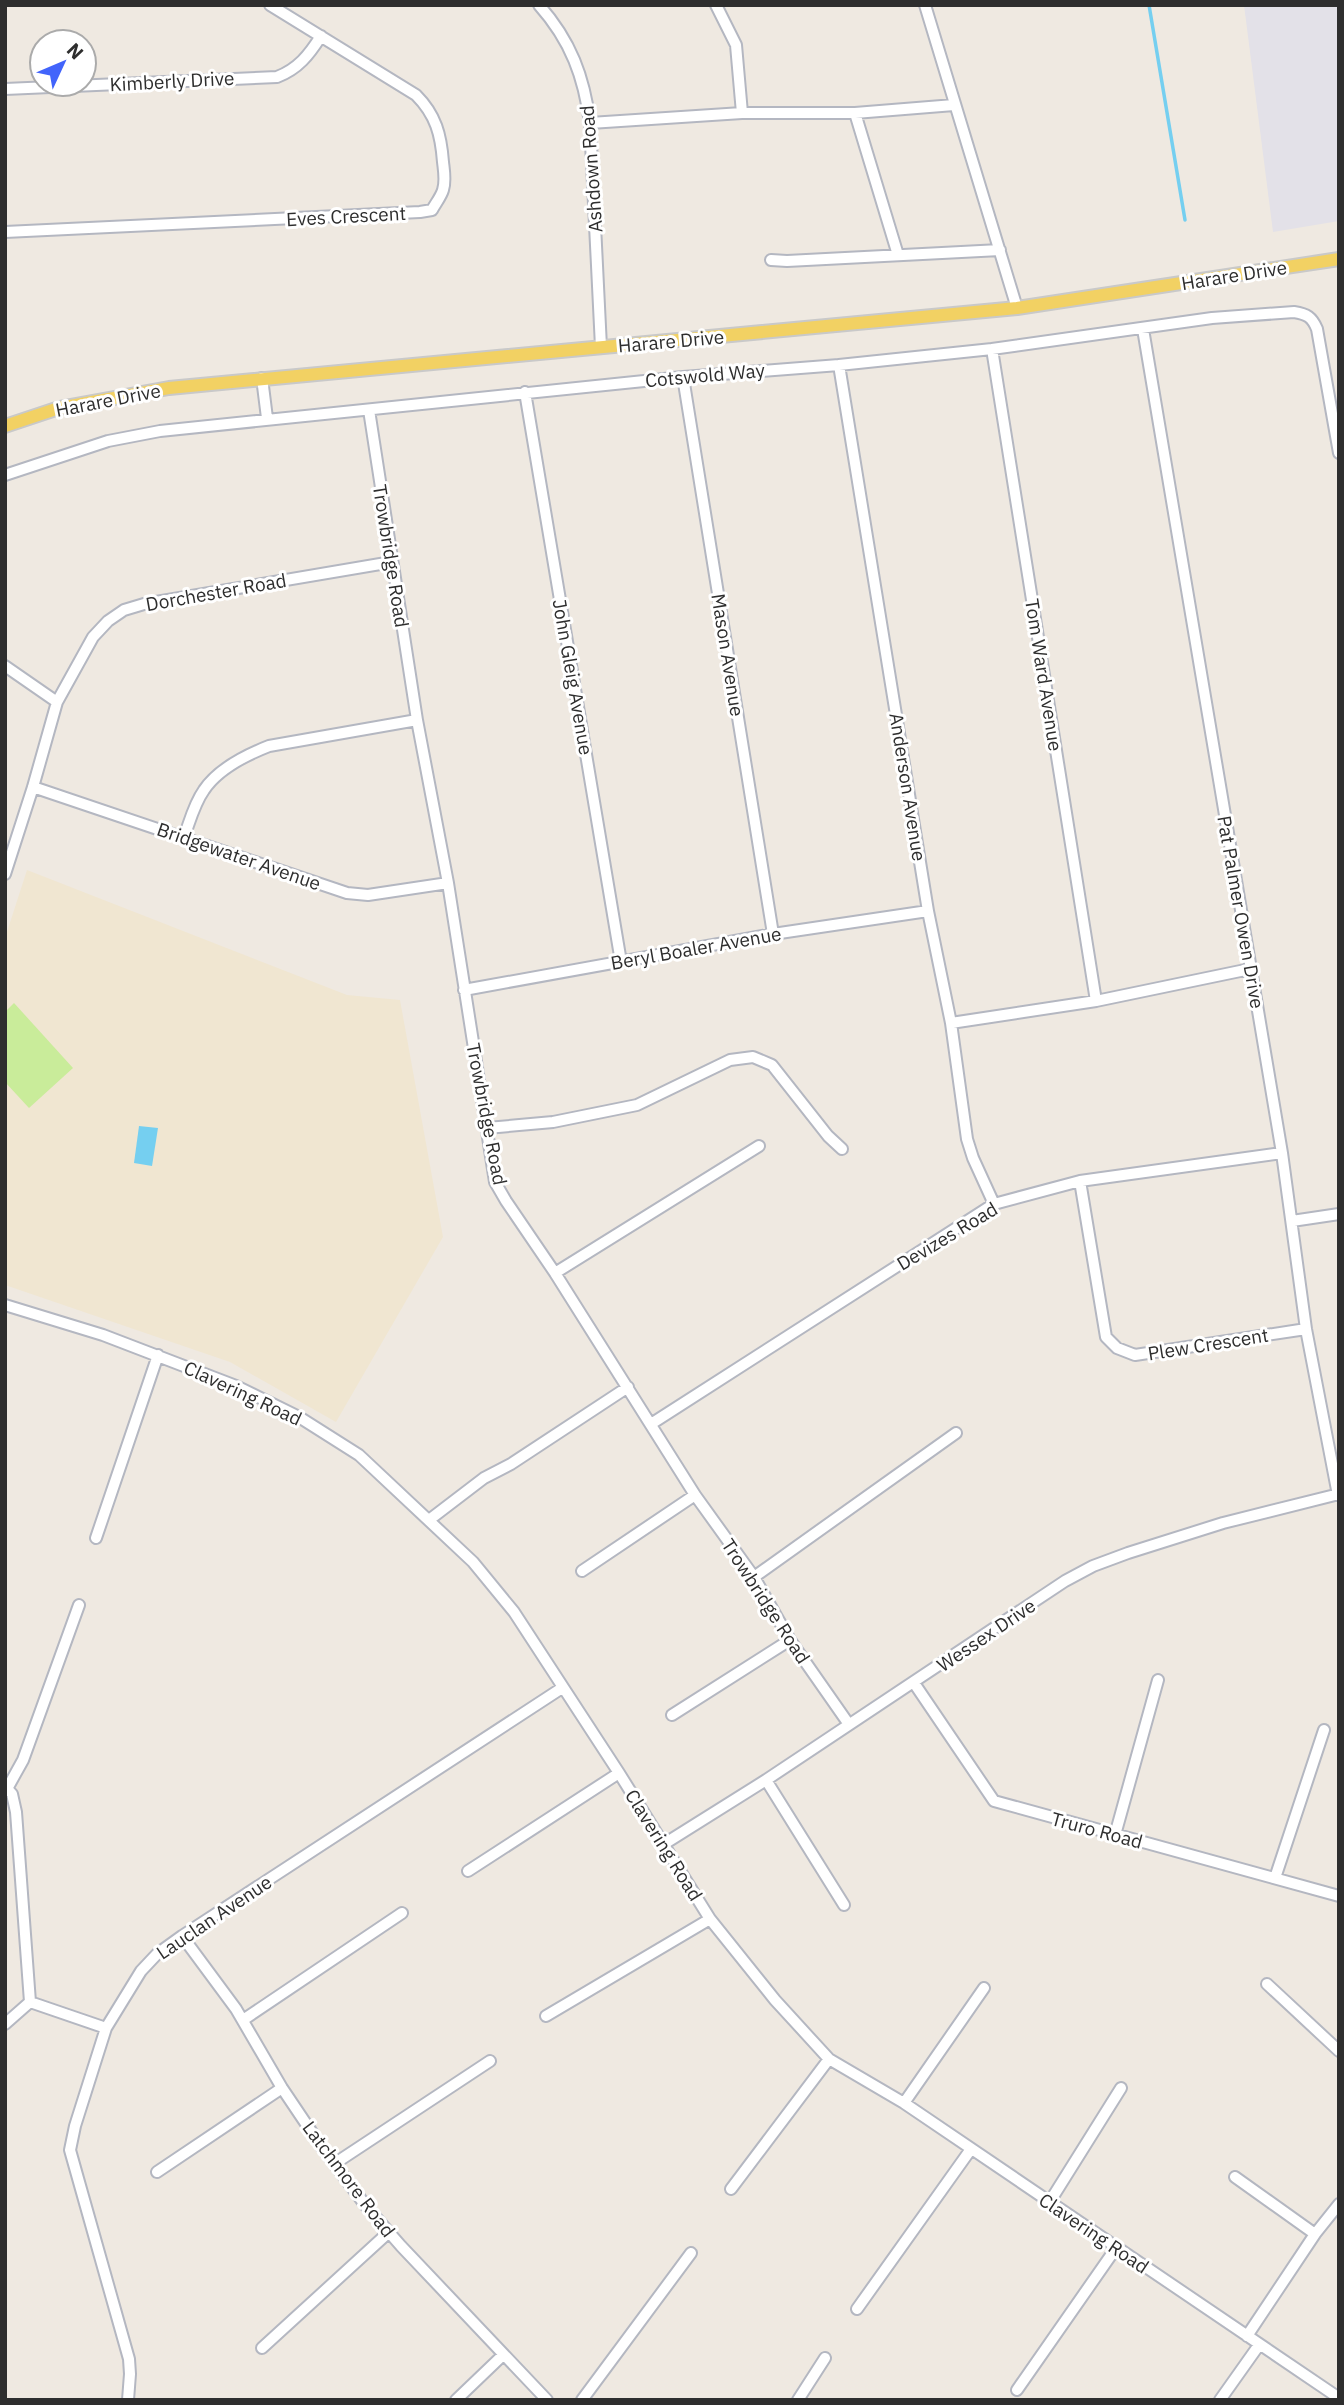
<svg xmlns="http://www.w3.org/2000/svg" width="1344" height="2405" font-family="'IBM Plex Sans',sans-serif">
<rect width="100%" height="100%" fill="#efe9e1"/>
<!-- industrial -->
<path fill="#e3e1e8" d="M1244,5H1339V221L1273,232Z"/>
<!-- education -->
<path fill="#f0e6d1" d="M27,870L347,995L400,1000L443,1237L336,1422L230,1362L5,1285V938Z"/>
<!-- pitch -->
<path fill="#c9ec9a" d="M14,1003L73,1068L29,1108L5,1082V1012Z"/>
<!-- water -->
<path fill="#75cff0" d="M139,1126L158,1128L152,1166L134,1163Z"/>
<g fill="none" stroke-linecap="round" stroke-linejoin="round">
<!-- stream -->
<path stroke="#75cff0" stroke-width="3.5" d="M1149,5L1185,220"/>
<!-- minor casing -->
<g stroke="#b4b7c1" stroke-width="14">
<path id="minor" d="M539,5C571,41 584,77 590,123L601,347
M716,5L736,45L742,113
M925,5L1017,308
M5,89L277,77C298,69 309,55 321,36
M855,113L898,255
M590,123L742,113H855L954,105
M5,232L420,212L432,210C435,204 441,197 443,190C446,181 444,171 443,162C441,135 436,115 416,95L270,5
M771,260L787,261L1000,250
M1143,329L1282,1153L1306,1329L1338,1495
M992,349L1096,1001
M839,365L928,911L951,1023L967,1139L973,1158L994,1204
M683,377L773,934
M262,378L267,418
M525,392L621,962
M369,410L417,720L448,883L495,1182L506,1201L555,1273L695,1495L754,1577L790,1640L848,1723
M5,475L108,441L160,431L683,377L839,365L992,349L1212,318L1294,312C1307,314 1312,317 1317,329L1339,453
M5,666L57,702
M33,787L347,893L368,895L448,883
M184,837C190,821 194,804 204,790C218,769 246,755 269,746L417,720
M5,874L33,787L57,702L93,637L108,621L124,610L144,604L392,562
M464,990L773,934L928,911
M951,1023L1096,1001L1250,969
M487,1128L553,1122L637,1105L730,1060L753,1057L772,1065L828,1136L842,1149
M1080,1181L1106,1337L1117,1348L1135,1355L1306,1329
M1292,1221L1339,1214
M555,1273L759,1146
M5,1305L103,1335L236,1386L299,1417L359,1455L473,1562L514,1612L619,1773L710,1919L775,2000L829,2059L904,2103L1339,2398
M651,1424L994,1204L1080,1181L1282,1153
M429,1520L484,1478L511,1464L628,1387
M96,1538L158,1355
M582,1571L695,1495
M754,1577L956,1433
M914,1683L994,1801L1339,1896
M672,1715L790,1640
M766,1780L844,1905
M5,1786L12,1794L16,1812L30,2002
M8,1787L23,1760L79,1605
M1115,1835L1158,1680
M664,1844L766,1780L1065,1581L1093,1566L1128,1553L1223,1523L1339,1494
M468,1871L619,1773
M1275,1878L1324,1730
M182,1936L236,2009L282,2088L321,2146L366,2206L401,2246L547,2400
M1267,1984L1339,2051
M30,2002L106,2028
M546,2016L710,1919
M243,2020L402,1913
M5,2024L30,2002
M904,2103L984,1988
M334,2164L490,2061
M157,2172L282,2088
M1235,2177L1315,2234
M731,2189L829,2059
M1049,2203L1121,2088
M857,2309L971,2149
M1247,2336L1315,2234L1339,2204
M262,2348L389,2232
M1017,2390L1116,2248
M128,2400L130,2374L129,2359L70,2150L75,2126L106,2028L141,1971L157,1954L182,1936L562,1688
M456,2400L503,2355
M582,2400L691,2253
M798,2400L825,2358
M1220,2400L1259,2345"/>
</g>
<!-- major casing -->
<g stroke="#c9c9c9" stroke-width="16">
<path id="major" d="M5,426L59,408L169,388L1017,308L1339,259"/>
</g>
<!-- minor -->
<use href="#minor" stroke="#fff" stroke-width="10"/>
<!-- major -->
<use href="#major" stroke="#f2d163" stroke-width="12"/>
</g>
<g text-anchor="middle" stroke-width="6" stroke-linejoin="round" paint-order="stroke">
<!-- street labels -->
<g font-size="19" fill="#2e2e2e" stroke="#fff">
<text transform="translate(172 81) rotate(-3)" y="7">Kimberly Drive</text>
<text transform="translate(591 169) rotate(-94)" y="7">Ashdown Road</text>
<text transform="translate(346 216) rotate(-3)" y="7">Eves Crescent</text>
<text transform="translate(1234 275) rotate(-9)" y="7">Harare Drive</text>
<text transform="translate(671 341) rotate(-5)" y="7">Harare Drive</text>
<text transform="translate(705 375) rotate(-5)" y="7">Cotswold Way</text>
<text transform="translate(108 400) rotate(-11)" y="7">Harare Drive</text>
<text transform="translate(391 556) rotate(81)" y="7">Trowbridge Road</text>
<text transform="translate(216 592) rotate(-10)" y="7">Dorchester Road</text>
<text transform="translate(728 655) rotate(81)" y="7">Mason Avenue</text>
<text transform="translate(1044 675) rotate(81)" y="7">Tom Ward Avenue</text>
<text transform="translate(573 677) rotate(80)" y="7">John Gleig Avenue</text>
<text transform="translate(908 787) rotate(81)" y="7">Anderson Avenue</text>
<text transform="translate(239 856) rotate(19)" y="7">Bridgewater Avenue</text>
<text transform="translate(1241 912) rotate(80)" y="7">Pat Palmer Owen Drive</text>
<text transform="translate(696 948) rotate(-10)" y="7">Beryl Boaler Avenue</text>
<text transform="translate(487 1114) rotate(79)" y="7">Trowbridge Road</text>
<text transform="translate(947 1236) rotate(-31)" y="7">Devizes Road</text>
<text transform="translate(1208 1344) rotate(-9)" y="7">Plew Crescent</text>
<text transform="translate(243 1393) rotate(25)" y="7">Clavering Road</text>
<text transform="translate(766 1601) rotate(57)" y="7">Trowbridge Road</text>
<text transform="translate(986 1635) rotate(-34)" y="7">Wessex Drive</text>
<text transform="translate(1097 1830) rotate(15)" y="7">Truro Road</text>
<text transform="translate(664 1845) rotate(58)" y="7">Clavering Road</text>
<text transform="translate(214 1917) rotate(-34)" y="7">Lauclan Avenue</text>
<text transform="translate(349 2179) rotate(53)" y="7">Latchmore Road</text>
<text transform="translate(1094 2233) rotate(34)" y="7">Clavering Road</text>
</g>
</g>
<!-- border -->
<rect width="1344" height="2405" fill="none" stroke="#2e2e2e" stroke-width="14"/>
<!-- north arrow -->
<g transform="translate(63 63) rotate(46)"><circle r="33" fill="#ffffff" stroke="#ababab" stroke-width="2"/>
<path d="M0-5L12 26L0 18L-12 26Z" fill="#4264fb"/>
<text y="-10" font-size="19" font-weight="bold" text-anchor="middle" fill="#2e2e2e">N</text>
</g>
</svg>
